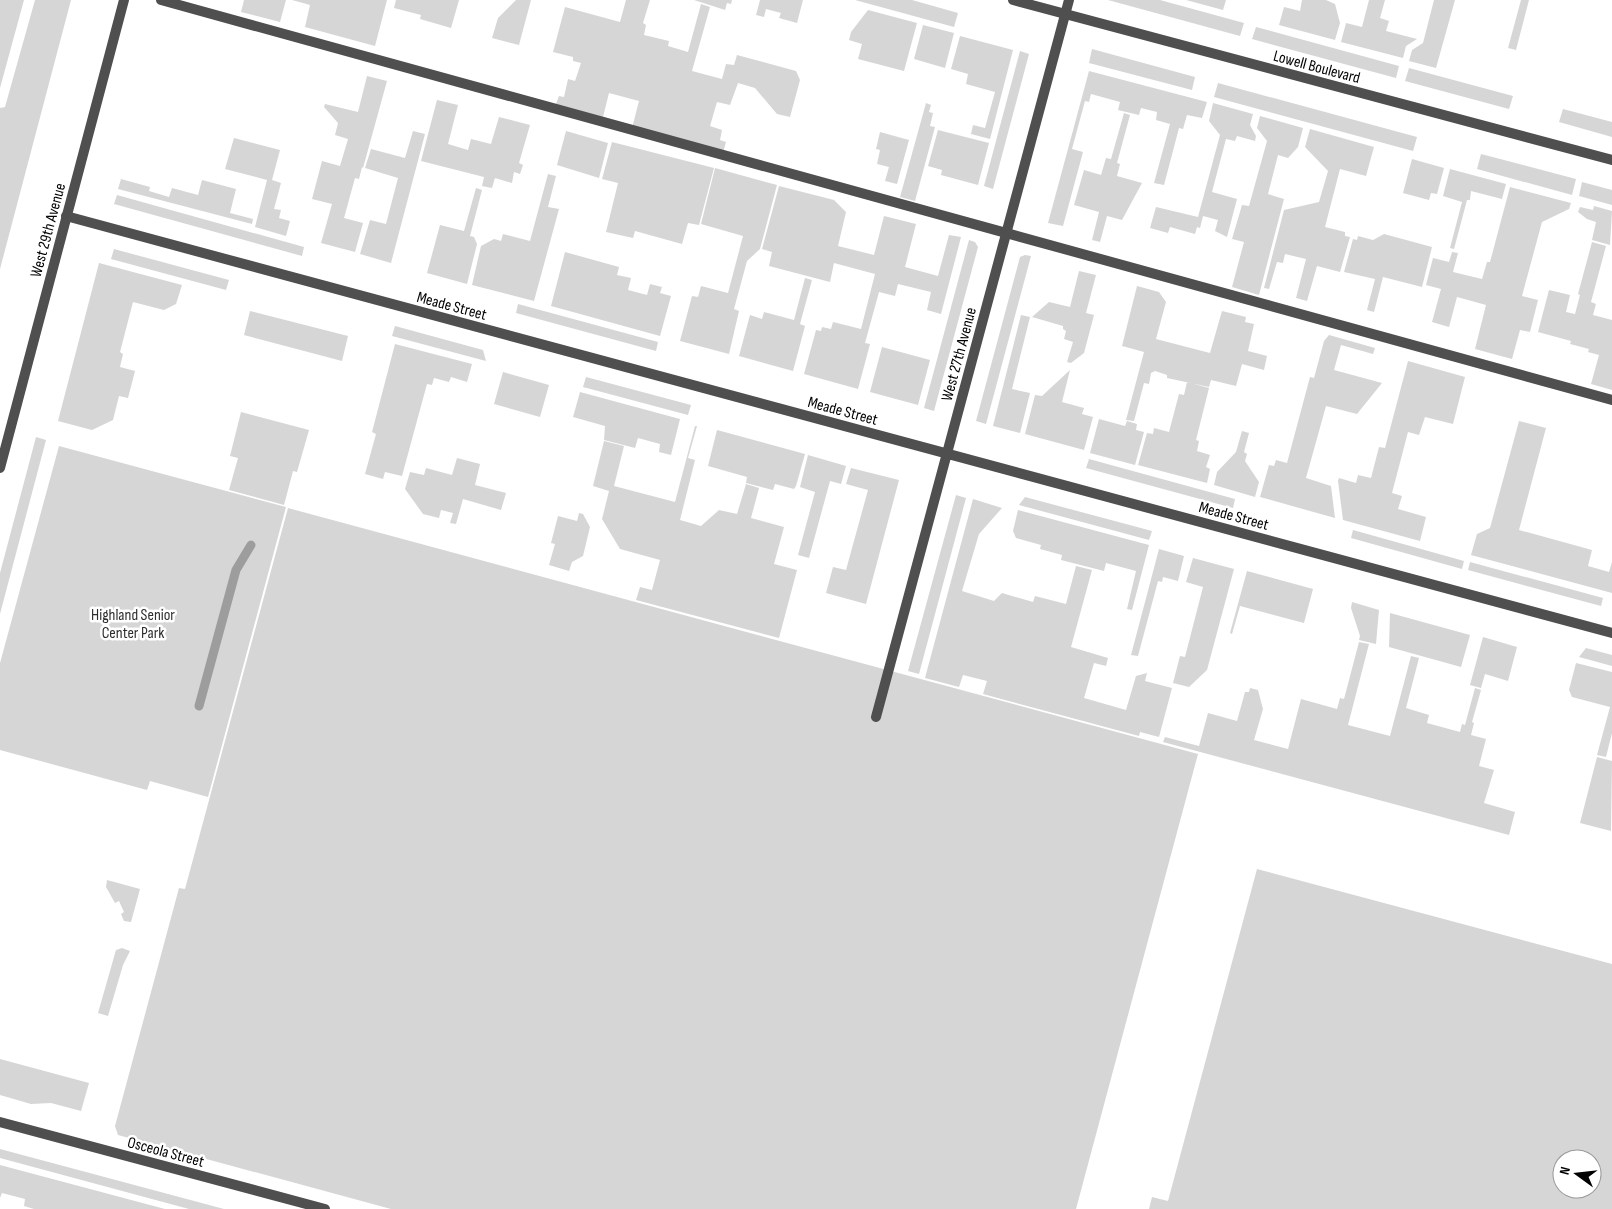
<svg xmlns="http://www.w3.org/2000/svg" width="1612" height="1209" font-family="'Sofia Sans Condensed',sans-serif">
<rect width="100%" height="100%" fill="#fff"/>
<!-- green -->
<path fill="#d6d6d6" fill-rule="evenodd" d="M0,0H24L0,88Z
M35,0H71L0,269V108L5,107Z
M244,0H286L280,22L241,12Z
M292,0H387L375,46L305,27L310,5Z
M396,0H459L451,28L420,19L421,15L394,8Z
M516,0H531L519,45L492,38L498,18Z
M626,0H650L643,23L646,25L644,35L669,41L668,46L688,52L701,4L710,7L692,71L722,79L726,64L734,65L737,55L796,71L800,80L790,117L777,114L755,88L738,83L730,105L717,102L710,126L722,130L720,140L726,142L723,153L632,128L639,101L609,93L603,117L556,104L559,96L564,97L568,79L575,81L581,63L573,61V57L553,52L565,7L620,22Z
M694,0H732L731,4L727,3L725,10Z
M760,0H803L797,23L779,18L781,13L766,9L764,17L756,15Z
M855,0H912L958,13L954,27Z
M1108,0H1160L1244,23L1240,36Z
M1186,0H1226L1223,10Z
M1302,0H1326L1335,4L1340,23L1335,40L1279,25L1284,7L1300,11Z
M1369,0H1385L1380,18L1389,21L1386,31L1417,39L1406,46L1403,58L1341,42L1346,23L1362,27Z
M1434,0H1455L1436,68L1409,61L1412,50L1423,43Z
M1521,0H1529L1516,50L1508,48Z
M868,10L917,23L904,71L858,59L862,44L849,40L851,32Z
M923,25L954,33L945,68L914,59Z
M1256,27L1399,66L1396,78L1252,39Z
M960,36L1013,50L990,139L971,134L973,125L985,128L995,92L966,84L968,74L951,69Z
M1092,49L1195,77L1192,90L1089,63Z
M1020,51L1029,54L993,189L984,186Z
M1409,68L1513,96L1509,109L1405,81Z
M1089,71L1207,102L1202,118L1187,115L1183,129L1179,128L1164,185L1154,183L1170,124L1156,120L1157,112L1141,108L1139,115L1118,110L1120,102L1091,94L1089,102L1085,101L1072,149L1083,152L1063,226L1048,223Z
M367,76L387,81L363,168L362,167L359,179L355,178L344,218L363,223L355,252L321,243L332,204L312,199L322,161L340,166L348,139L335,135L338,123L324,107L325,104L358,112Z
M1218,83L1417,137L1413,151L1214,97Z
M437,100L458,105L448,144L468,150L471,139L491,144L499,117L530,125L519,163L523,165L520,174L514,172L512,183L495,178L492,188L482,186L484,177L421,161Z
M926,103L931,105L929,112L933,113L930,126L935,127L915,201L900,197Z
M1213,103L1253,114L1250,125L1256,136L1255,141L1237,136L1235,141L1226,139L1212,192L1237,199L1227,237L1215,231L1218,220L1203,216L1200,228L1197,227L1195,234L1170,227L1168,233L1150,228L1156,207L1198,217L1220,135L1209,121Z
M1563,109L1612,122V137L1559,122Z
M1124,113L1130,115L1117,163L1120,164L1117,176L1142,183L1122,220L1107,216L1100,242L1092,240L1099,212L1074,205L1084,170L1101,175L1106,158L1111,159Z
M1260,116L1303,128L1298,147L1288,158L1278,155L1268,194L1284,199L1259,295L1232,287L1244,242L1232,239L1242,205L1249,206L1267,141L1257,128Z
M1310,129L1374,147L1366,176L1340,169L1325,227L1345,232V236L1350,237L1340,272L1317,266L1307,301L1296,298L1306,259L1285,254L1283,263L1277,262L1269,289L1264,288L1284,210L1319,202L1328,171L1305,147Z
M938,130L989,143L978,185L941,175L942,170L928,166Z
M413,131L425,134L391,263L360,254L370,220L386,224L398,178L365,168L371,149L405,158Z
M566,131L608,143L599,178L557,165Z
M880,132L909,140L897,184L885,181L889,167L877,164L880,150L876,149Z
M234,138L280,150L272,180L281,183L274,209L281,210L279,218L290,221L286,236L255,227L267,180L225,169Z
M612,142L714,168L699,225L688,223L682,244L635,231L633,238L606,232L618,183L602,179Z
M1481,154L1576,179L1572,195L1477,169Z
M1412,159L1444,168L1437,194L1431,193L1429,200L1403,193Z
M715,168L777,185L760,249L747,261L734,309L739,311L729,354L680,341L692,296L698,297L701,286L728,293L743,236L701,224Z
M1450,169L1506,184L1502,199L1471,191L1470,200H1467L1454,249L1450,248L1462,202L1443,196Z
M548,174L556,176L548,207L559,209L534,301L472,285L481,246L494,239L501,241L503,234L530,241Z
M121,179L150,187L149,191L169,197L172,188L198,195L202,180L236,189L230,213L253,219L252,224L118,189Z
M1582,182L1612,190V205L1579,196Z
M779,186L834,200L846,212L838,246L874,255L884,216L916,224L905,267L938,276L949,235L961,237L941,314L927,310L931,292L898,284L895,296L879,292L865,343L870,344L858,389L804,374L816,330L821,331L822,327L831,329L833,322L861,329L875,274L834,263L830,282L769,266L772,252L762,249Z
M1510,187L1571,203L1569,209L1542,222L1522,296L1538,300L1530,332L1520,330L1512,359L1475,349L1486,305L1457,297L1449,327L1432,322L1441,289L1426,285L1433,258L1449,262L1452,252L1458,253L1453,272L1482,279L1487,262H1490Z
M476,188L482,190L470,236L474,237L477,244L467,284L427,273L440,225L464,231Z
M117,195L304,247L302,256L114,204Z
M1594,206L1612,211L1610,245L1592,240L1596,222L1587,219L1578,212L1580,207L1593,210Z
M1384,234L1432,247L1422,287L1383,277L1374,312L1367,310L1375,279L1344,272L1353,239L1357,240L1358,236L1373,240Z
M969,240L975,242L978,247L934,411L924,408Z
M1592,242L1606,246L1591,302L1596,304L1593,315L1612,320V390L1591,384L1599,355L1588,352L1589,349L1570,344L1571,341L1538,332L1549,290L1570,295L1566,312L1575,314L1580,295L1578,294Z
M114,249L229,280L226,290L111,259Z
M565,252L619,267L617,275L631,278L628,290L647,295L650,284L662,287L660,293L671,296L660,336L551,306Z
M1025,255L1031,256L986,424L976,421L1020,257Z
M99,263L182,285L176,304L164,310L133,302L120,352L123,354L120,367L135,371L128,398L119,396L113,420L92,430L58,421Z
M1079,271L1096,275L1086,313L1094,315L1084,353L1071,363L1067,362L1073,342L1064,339L1066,331L1063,329V326L1032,317L1049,302L1070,307Z
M805,278L812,280L800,324L805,326L793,371L739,356L750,315L762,319L764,312L794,320Z
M1137,286L1159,292L1166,302L1156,339L1210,353L1222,311L1246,317L1245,322L1254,324L1248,351L1267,356L1264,370L1242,364L1236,386L1211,380L1209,387L1167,378V375L1155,371L1151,373L1149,384L1144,383L1134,421L1126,420L1144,352L1122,346Z
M518,304L658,342L656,351L516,313Z
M250,311L348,336L342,361L244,335Z
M1021,315L1030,317L1012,389L1030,393L1020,433L993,426Z
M395,326L483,350L486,361L392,336Z
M1329,335L1375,348L1373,354L1341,345L1334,370L1382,383L1357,414L1326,406L1306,478L1331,486L1335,518L1260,497L1269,465L1274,466L1276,460L1287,463L1310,377L1314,378L1324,341Z
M395,344L472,364L467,382L451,377L449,382L434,378L432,385L427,384L402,476L385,472L383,479L365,474L376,434L372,432Z
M882,347L930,360L918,405L870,392Z
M1408,361L1465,377L1453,424L1425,417L1419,435L1408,432L1392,493L1402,496L1398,509L1426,517L1420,541L1343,520L1338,481L1339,478L1356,483L1358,475L1371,478L1379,447L1385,448Z
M1070,370L1062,402L1084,408L1082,414L1093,417L1084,450L1025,434L1035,395L1042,396Z
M503,372L549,385L540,417L494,404Z
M586,377L691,405L688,415L583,387Z
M1187,382L1209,388L1196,440L1199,441L1197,451L1210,455L1206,467L1210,469L1207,483L1138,465L1147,433L1153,434L1154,428L1169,432L1179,394L1184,395Z
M580,392L680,419L671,455L659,452L660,444L638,438L635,448L604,440L605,426L573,417Z
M241,412L309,430L297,472L293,471L284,505L229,490L238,458L230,456Z
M1099,419L1125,426L1127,421L1137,424L1136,430L1144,432L1135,465L1090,453Z
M1519,421L1546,428L1519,530L1592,550L1588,566L1609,572L1612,562V593L1471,555L1477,534L1490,528Z
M695,426H697L688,458L695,460L680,520L701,526L719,510L737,514L746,484L759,488L751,518L784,527L774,564L797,570L779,638L636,600L640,587L652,590L660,560L620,549L602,519L609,491L593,486L604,441L624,446L614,486L675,502Z
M717,430L805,454L796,486L794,489L775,484L773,490L746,483L747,477L708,466Z
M1242,431L1249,433L1244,452L1247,454L1245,461L1259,482L1255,497L1214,485L1217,472L1236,452Z
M36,437L46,440L0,614V573Z
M59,446L286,507L208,797L150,781L147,790L0,750V663Z
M808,455L846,466L841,484L830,481L809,558L798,555L815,492L800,487Z
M457,458L480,464L475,485L506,493L501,510L463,499L456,524L450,523L453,513L441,510L439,518L423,514L405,489L410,472L424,475L426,468L452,475Z
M1089,459L1235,499L1233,508L1086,468Z
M851,468L899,480L866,604L826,593L833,567L846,570L868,490L846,484Z
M956,495L966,498L919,674L908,671Z
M1025,497L1152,531L1149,540L1019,505Z
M973,499L1002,508L979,534L962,591L994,601L1002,593L1033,602L1035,596L1066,604L1076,566L1092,570L1071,647L1108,658L1106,666L1094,663L1084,698L1126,710L1136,676L1147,673L1145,681L1172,688L1159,737L1140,732L1139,736L983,694L987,681L963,675L959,687L925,678Z
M288,508L1198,754L1076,1209H391L118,1135L115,1126L179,888L185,889Z
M1018,510L1149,545L1132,610L1127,609L1136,571L1106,563L1104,571L1061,560L1062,555L1040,549L1041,545L1016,538L1013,531Z
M579,513L583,514L590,527L583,556L572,562L569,571L549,565L555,544L551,543L558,516L577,521Z
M1353,530L1464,561L1462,569L1351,538Z
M1159,549L1184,556L1178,581L1163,577L1162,582L1158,581L1138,656L1131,655Z
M1193,558L1234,569L1207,670L1189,687L1173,683L1180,656L1185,657L1203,587L1186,582Z
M1470,562L1603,598L1601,606L1468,570Z
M1247,571L1313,589L1304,623L1240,606L1232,634L1230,633Z
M1352,602L1379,610L1376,644L1359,640L1360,636L1351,608Z
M1390,613L1470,635L1461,667L1389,647Z
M1483,637L1517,647L1508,681L1485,674L1481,688L1470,685Z
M1359,642L1369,644L1348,725L1390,736L1411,656L1419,658L1406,708L1429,715L1427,723L1460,732L1462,724L1465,725L1475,688L1481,690L1472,722L1474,723L1471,735L1486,739L1479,766L1494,770L1484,803L1515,812L1509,835L1163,742L1165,737L1199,746L1208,713L1237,721L1245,692H1249L1250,688L1258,690L1263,709L1254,740L1288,749L1301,699L1337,709L1340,698L1344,699Z
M1586,648L1612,655V666L1579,657Z
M1576,663L1612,672V733L1606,757L1597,755L1610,707L1572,697L1569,690Z
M1597,757L1612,761L1611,831L1580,823Z
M1257,869L1612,964V1209H1149L1152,1197L1168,1201ZM1562,1159H1592V1189H1562Z
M107,880L140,889L131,922L124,921L121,914L124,912L119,901L115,903L106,887Z
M122,948L130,951L123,965L108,1016L98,1013L116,950Z
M0,1059L89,1083L81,1111L51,1103L31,1104L0,1095Z
M0,1149L224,1209H189L0,1158Z
M0,1165L165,1209H34L24,1206L25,1199L2,1193L0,1198Z"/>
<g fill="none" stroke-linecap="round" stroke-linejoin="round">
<!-- stream -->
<path stroke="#9d9d9d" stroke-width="9" d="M199,706L236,570L251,545"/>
<!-- service -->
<path stroke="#4f4f4f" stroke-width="10" d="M161,0L1612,400"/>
<!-- minor -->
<path stroke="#4f4f4f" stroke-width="10" d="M66,216L1612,633
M876,717L1069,0
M0,1122L325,1209"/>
<!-- tertiary -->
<path stroke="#4f4f4f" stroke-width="10" d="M1013,0L1612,160
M0,468L124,0"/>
</g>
<g text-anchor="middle" stroke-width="5" stroke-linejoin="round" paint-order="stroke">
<!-- street labels -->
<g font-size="16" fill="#000" stroke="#fff">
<text transform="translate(1317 66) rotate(15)" y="6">Lowell Boulevard</text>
<text transform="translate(47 230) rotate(-75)" y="6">West 29th Avenue</text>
<text transform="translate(452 305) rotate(15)" y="6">Meade Street</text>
<text transform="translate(958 354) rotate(-75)" y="6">West 27th Avenue</text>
<text transform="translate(843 410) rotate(15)" y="6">Meade Street</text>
<text transform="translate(1234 515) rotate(15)" y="6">Meade Street</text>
<text transform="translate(166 1151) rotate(15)" y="6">Osceola Street</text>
</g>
<!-- park labels -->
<g font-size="16" fill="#2d2d2d" stroke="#fff">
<text x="133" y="620">Highland Senior<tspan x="133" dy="18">Center Park</tspan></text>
</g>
</g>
<!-- north arrow -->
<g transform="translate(1577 1174) rotate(285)"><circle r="24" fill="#ffffff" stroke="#999999"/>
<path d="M0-4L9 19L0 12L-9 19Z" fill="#000000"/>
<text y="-8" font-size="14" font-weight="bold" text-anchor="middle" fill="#000000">N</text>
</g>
</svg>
